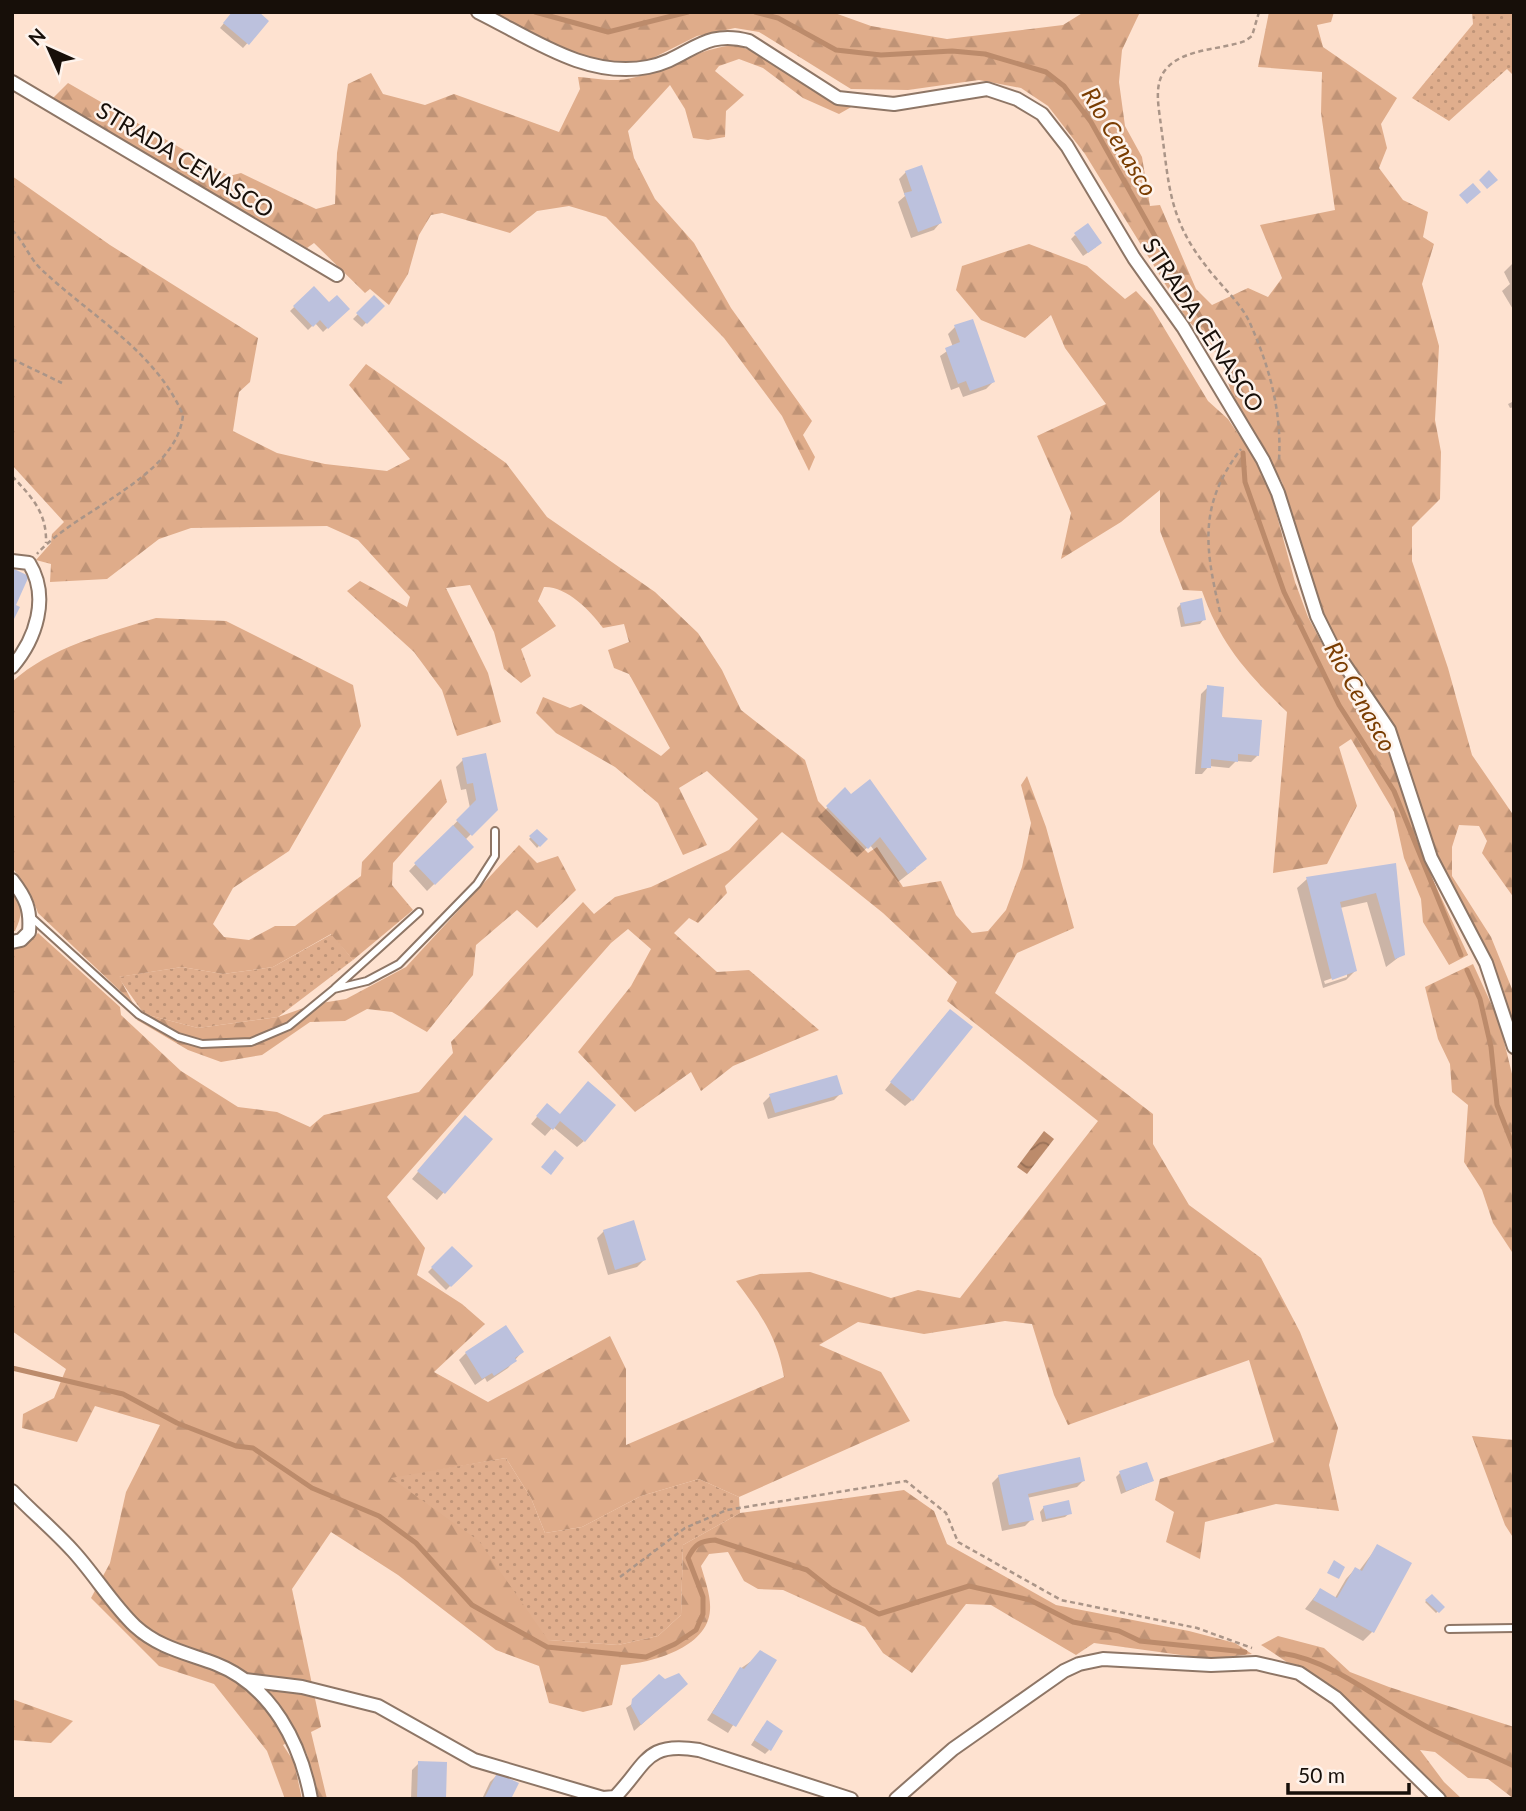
<svg xmlns="http://www.w3.org/2000/svg" width="1526" height="1811" font-family="Lato,sans-serif">
<defs>
<pattern id="grass-dots" width="8" height="8" patternUnits="userSpaceOnUse" patternTransform="scale(1.75)"><rect width="8" height="8" fill="#e0ae8d"/><path d="M2 2h.1M6 6h.1" fill="none" stroke="#bf9478" stroke-width="1.8" stroke-linecap="round"/></pattern>
<pattern id="forest-firs" width="22" height="20" patternUnits="userSpaceOnUse" patternTransform="scale(1.75)"><rect width="22" height="20" fill="#dfac8a"/><path d="M5 1l3.5 6h-7zM16 11l3.5 6h-7z" fill="#bf9376"/></pattern>
<pattern id="water-waves" width="16" height="10" patternUnits="userSpaceOnUse" patternTransform="scale(1.75)"><rect width="16" height="10" fill="#bc8b6b"/><path d="M0 5q4-4 8 0t8 0" fill="none" stroke="#987056"/></pattern>
</defs>
<rect width="100%" height="100%" fill="#fee2d0"/>
<!-- grass -->
<path fill="url(#grass-dots)" d="M1472,12H1514V76L1507,69L1449,121L1412,98L1473,24Z
M332,934L353,960L278,1017L198,1028L144,1014L118,977L182,967L223,974L273,967Z
M506,1458L531,1498L545,1533L582,1527L641,1496L699,1479L739,1497L740,1513L683,1545L681,1615L658,1636L618,1645L547,1640L534,1622L390,1477Z"/>
<!-- forest -->
<path fill="url(#forest-firs)" fill-rule="evenodd" d="M490,12H832L871,26L947,39L1063,25L1084,12H1140L1122,50L1119,82L1125,126L1142,157L1150,206L1160,205L1196,289L1212,305L1248,288L1268,297L1282,278L1260,225L1335,210L1321,113L1322,72L1258,67L1269,12H1334L1331,22L1317,25L1323,47L1397,98L1381,124L1387,148L1379,168L1403,200L1428,212L1423,237L1434,244L1422,284L1439,346L1435,420L1441,452L1440,499L1412,527V561L1448,668L1472,755L1514,816V898L1482,853L1487,841L1479,826L1459,825L1452,847V876L1491,937L1514,994V1031L1435,856L1395,729L1335,643L1310,582L1282,482L1233,398L1222,363L1206,338L1188,321L1085,154L1048,106L1021,88L979,80L908,90L851,89L759,32L735,28L697,36L647,61L611,63L572,54Z
M736,45L767,57L836,102L853,106L839,114L803,98L763,68L739,59L719,66L715,71L744,95L726,111L725,137L708,140L693,138L685,109L670,85L628,131L634,158L655,199L694,243L731,308L812,421L803,435L815,457L809,471L782,416L724,338L606,217L569,206L537,211L510,233L442,213L431,215L419,235L408,274L389,305L370,289L365,293L314,243L307,248L52,99L68,83L229,176L241,173L316,209L335,204L337,153L348,84L371,73L383,94L425,105L454,94L559,132L580,89L578,77C593,78 612,82 627,79C665,72 696,48 736,45Z
M12,176L110,245L258,338L250,382L239,392L233,431L277,453L325,464L387,471L410,459L349,385L366,364L506,463L547,517L655,592L698,633L722,670L741,710L805,760L818,801L868,853L877,847L903,887L941,881L956,915L972,933L988,931L1006,910L1022,867L1031,823L1021,785L1027,776L1046,827L1074,928L1017,953L995,993L1153,1114V1144L1189,1205L1261,1258L1300,1332L1338,1428L1329,1465L1339,1511L1276,1504L1205,1522L1200,1559L1166,1542L1174,1512L1155,1500L1160,1479L1274,1442L1249,1360L1068,1425L1054,1395L1032,1324L1005,1321L924,1334L858,1322L819,1345L881,1372L910,1421L739,1497L699,1479L641,1496L582,1527L545,1533L531,1498L506,1458L391,1478L479,1541L548,1640L618,1645L658,1636L681,1615L683,1545L740,1513L904,1490L934,1511L947,1544L1056,1605L1189,1631L1235,1643L1252,1654L1210,1659L1094,1643L1076,1655L991,1605L966,1604L912,1673L883,1653L865,1627L783,1590L758,1589L744,1581L728,1552L709,1554L701,1566C705,1580 711,1596 710,1610C708,1648 651,1663 621,1665L612,1705L583,1712L549,1703L539,1666L496,1650L398,1575L331,1532L292,1589L321,1727L311,1732L327,1799H317L307,1754L298,1737L283,1745L294,1762L302,1799H285L267,1751L214,1684L159,1666L91,1598L110,1563L126,1492L160,1425L95,1406L77,1442L22,1428L23,1414L54,1398L66,1369L12,1331V948L24,946L38,933L120,1007L121,1015L181,1071L238,1107L277,1112L310,1127L324,1115L419,1092L453,1053L451,1042L583,902L594,914L615,897L651,887L729,850L758,819L707,771L679,788L707,845L683,855L658,803L615,767L556,733L536,713L543,697L570,708L581,704L661,756L670,748L629,674L614,668L608,650L629,642L624,624L603,628C590,610 566,586 544,587L538,601L556,626L521,649L531,676L521,683L504,669L494,632L470,585L446,588L488,673L501,722L457,736L442,690L414,652L347,591L360,581L407,607L410,597L358,540L327,526L191,528L159,539L107,579L50,582L51,564L36,560L51,543L52,534L64,522L12,465ZM782,832L883,913L957,982L947,1001L1098,1121L960,1298L918,1290L891,1298L810,1272L760,1274L736,1281C760,1313 777,1336 784,1377L626,1445V1369L610,1336L488,1402L434,1372L485,1324L462,1304L417,1275L425,1248L387,1197L611,943L628,929L651,949L631,986L578,1052L635,1112L691,1072L701,1091L733,1066L819,1030L749,970L717,972L674,933L689,918L698,923L727,893L725,886Z
M1029,244L1087,266L1125,299L1136,291L1152,308L1208,401L1228,419L1253,456L1271,494L1295,582L1308,617L1325,649L1384,732L1425,863L1468,955L1449,965L1423,922L1421,899L1404,858L1394,812L1351,739L1339,747L1357,806L1327,864L1273,873L1287,712C1246,672 1221,645 1202,591L1183,590L1160,531V490L1121,522L1061,559L1071,513L1037,436L1106,404L1065,348L1051,315L1025,338L981,320L956,290L962,266Z
M156,618L226,621L353,685L361,726L289,851L233,888L213,924L224,937L249,940L275,926H295L361,876L362,862L441,779L447,802L393,863L392,885L413,910L353,960L331,934L273,967L223,974L182,967L119,977L133,1003L38,913L31,895L12,867V682C50,647 107,633 156,618Z
M519,845L537,863L558,856L576,890L537,928L517,910L476,945L473,975L427,1032L392,1012L367,1009L345,1021L310,1022L262,1055L221,1062L188,1050L137,1020L144,1014L198,1028L278,1017L315,1004L346,999L406,967Z
M12,889C23,905 23,914 15,931H12Z
M1473,964L1499,1021L1514,1082V1255L1493,1223L1482,1190L1464,1162L1468,1105L1452,1092L1450,1064L1438,1039L1425,987Z
M1472,1436L1514,1440V1539L1505,1525Z
M1278,1636L1324,1648L1350,1672L1389,1687L1514,1727V1799L1488,1779L1468,1778L1435,1752L1420,1750L1444,1782L1462,1799H1445C1387,1742 1330,1688 1261,1645Z
M12,1699L73,1721L51,1743L12,1740Z"/>
<!-- water -->
<path fill="url(#water-waves)" d="M1044,1131L1054,1139L1027,1174L1017,1167Z"/>
<!-- shadow -->
<path fill="#0003" fill-rule="evenodd" d="M233,12L267,21L243,48L220,28Z
M906,172L940,223L934,230L911,238L898,202L905,196L899,179Z
M1075,235L1096,247L1083,256L1071,239Z
M1513,263H1514V311L1502,291L1510,284L1504,272Z
M314,288L329,304L347,309L323,332L315,323L308,330L290,311Z
M374,298L382,306L362,327L353,319Z
M955,327L993,382L986,389L963,397L959,387L951,390L940,356L953,347L948,334Z
M1514,401V407L1510,408L1508,404Z
M15,571L13,605L12,619V574Z
M1181,604L1204,619L1200,624L1181,627L1177,608Z
M1208,687L1220,718L1258,755L1251,762L1236,761L1229,768L1209,766L1202,774H1195L1201,694Z
M463,760L496,809L465,840L472,847L427,891L409,871L470,808L466,789L461,790L456,767Z
M845,790L916,868L898,882L870,845L857,857L818,817Z
M537,831L545,839L537,848L529,839Z
M1394,865L1403,954L1386,967L1367,902L1340,908L1355,971L1346,980L1323,988L1297,888L1307,879ZM1347,973V977L1325,984L1324,981Z
M943,1018L912,1100L905,1106L885,1090Z
M841,1093L834,1100L768,1119L763,1103L770,1096Z
M547,1105L584,1141L577,1147L553,1127L545,1136L531,1124Z
M458,1124L490,1139L437,1200L412,1179Z
M604,1231L644,1260L637,1267L608,1275L597,1238Z
M452,1248L470,1266L446,1290L428,1272Z
M522,1352L508,1368L487,1382L485,1378L475,1385L459,1360L466,1353Z
M1120,1473L1152,1481L1121,1494L1116,1477Z
M999,1476L1084,1480L1077,1487L1027,1498L1032,1519L1025,1526L1002,1531L992,1483Z
M1044,1507L1070,1513L1065,1517L1042,1522L1040,1512Z
M1377,1547L1372,1632L1363,1641L1305,1609L1320,1590L1335,1598L1346,1579L1355,1569L1359,1571Z
M1432,1596L1443,1607L1436,1613L1425,1602Z
M774,1661L728,1733L707,1720L740,1669L750,1662Z
M664,1682L679,1691L634,1731L626,1708Z
M763,1727L769,1750L765,1754L751,1745Z
M419,1763L444,1799H411L412,1770Z
M497,1775L509,1799H482L490,1782Z"/>
<g fill="none" stroke-linecap="round" stroke-linejoin="round">
<!-- stream -->
<path stroke="#bc8b6b" stroke-width="5" d="M535,12L608,32L688,12
M755,12L778,18L836,50L881,55L952,51L985,54L1046,72L1064,86L1091,122L1225,361L1240,392
M1243,453L1245,482L1284,592L1339,705L1394,791L1461,955
M1467,970L1480,999L1491,1047L1497,1105L1514,1148
M12,1368L123,1394L177,1423L236,1446L253,1448L312,1488L379,1516L416,1543L472,1605L547,1647L646,1657L675,1644L696,1630L703,1614V1597L688,1558C695,1544 700,1541 715,1540L807,1570L831,1589L879,1614L969,1586L1030,1600L1073,1622L1119,1631L1140,1641L1245,1652
M1281,1653C1338,1661 1388,1709 1439,1733C1464,1745 1489,1754 1514,1766"/>
</g>
<!-- building -->
<path fill="#bcc1dd" d="M232,12H259L269,21L249,45L223,23Z
M922,165L942,223L918,232L904,193L912,191L905,171Z
M1489,170L1498,180L1487,189L1479,180Z
M1473,183L1481,192L1467,204L1459,195Z
M1088,223L1102,243L1088,253L1074,233Z
M314,286L329,302L337,295L350,309L328,329L320,320L313,327L293,306Z
M374,295L385,306L367,324L356,313Z
M973,319L995,382L970,391L966,381L958,384L945,348L960,342L954,325Z
M14,569L29,576L16,605L20,607L12,623Z
M1202,598L1206,620L1185,624L1180,603Z
M1207,685L1224,687L1222,717L1262,720L1259,756L1238,754V762L1211,759V768H1201Z
M486,753L498,810L472,836L456,820L476,800L473,783L467,784L462,758Z
M870,779L927,859L908,874L880,837L868,849L826,806L845,787L851,794Z
M453,825L474,847L435,885L414,863Z
M537,829L548,839L540,847L529,836Z
M1396,863L1405,955L1395,959L1376,893L1340,902L1357,971L1332,980L1306,877Z
M950,1009L973,1027L913,1101L890,1082Z
M837,1075L843,1094L775,1113L769,1094Z
M588,1081L616,1105L585,1142L560,1121L553,1130L536,1116L547,1103L560,1114Z
M465,1115L493,1139L445,1194L417,1171Z
M555,1150L564,1158L551,1175L541,1167Z
M634,1220L646,1260L615,1270L603,1230Z
M452,1246L473,1266L451,1287L431,1267Z
M506,1325L524,1352L515,1358L517,1361L494,1376L492,1373L482,1379L465,1352Z
M1080,1457L1085,1481L1028,1494L1034,1520L1009,1525L998,1475Z
M1147,1462L1154,1481L1126,1491L1119,1471Z
M1069,1500L1072,1514L1046,1519L1043,1506Z
M1377,1544L1412,1563L1374,1633L1313,1600L1320,1588L1337,1598L1355,1567L1362,1571Z
M1334,1560L1345,1567L1339,1579L1327,1573Z
M1432,1594L1445,1607L1439,1613L1425,1600Z
M760,1650L777,1660L736,1727L712,1713L740,1667L744,1669Z
M679,1673L688,1684L641,1725L631,1706L632,1699L659,1674L665,1679Z
M767,1720L783,1731L771,1751L754,1740Z
M418,1761L447,1762L446,1799H417Z
M497,1773L519,1783L511,1799H484Z"/>
<g fill="none" stroke-linecap="round" stroke-linejoin="round">
<!-- lane casing -->
<g stroke="#8e7666" stroke-width="10">
<path id="lane" d="M32,918L139,1015L178,1037L202,1044L251,1042L289,1026L334,989L367,981L399,964L477,884L495,856V831
M335,988L419,912
M1449,1629L1514,1628"/>
</g>
<!-- street casing -->
<g stroke="#8e7666" stroke-width="16">
<path id="street" d="M478,12C531,38 586,79 648,67C689,59 702,28 749,41L838,98L894,104L987,89L1017,99L1042,114L1067,146L1134,258L1183,327L1263,460L1278,493L1317,616L1332,646L1389,730L1431,858L1486,963L1514,1047
M12,82L337,275
M12,561L29,563C50,597 36,639 12,667
M12,880C26,898 31,909 29,932L21,940L12,942
M12,1491C32,1512 54,1530 73,1551C95,1575 112,1604 135,1626C159,1648 187,1653 216,1664C272,1686 301,1744 311,1799
M245,1680L302,1687L378,1706L474,1760L603,1798L615,1797C647,1764 645,1741 699,1750L851,1799
M896,1799L953,1749L1064,1671L1079,1664L1103,1659L1211,1665L1256,1663L1299,1673L1336,1698L1439,1799"/>
</g>
<!-- path -->
<path stroke="#aa9588" stroke-width="2.5" stroke-dasharray="5 3.5" stroke-linecap="butt" d="M1259,12L1252,36L1245,41C1221,50 1184,48 1166,69C1153,84 1159,108 1161,126C1169,183 1168,218 1206,266C1219,284 1240,302 1249,321C1269,365 1282,411 1279,460
M12,230C24,241 29,258 41,269C89,315 156,351 183,415C177,478 75,510 37,554
M12,359L62,383
M12,476C32,497 47,513 46,543
M1220,612C1205,548 1198,505 1241,449
M620,1577L685,1528L727,1510L906,1481L946,1513L958,1542L1061,1600L1197,1628L1252,1648"/>
<!-- lane -->
<use href="#lane" stroke="#fff" stroke-width="6"/>
<!-- street -->
<use href="#street" stroke="#fff" stroke-width="12"/>
</g>
<g text-anchor="middle" stroke-width="5" stroke-linejoin="round" paint-order="stroke">
<!-- street labels -->
<g font-size="23" fill="#170f09" stroke="#fef3ec">
<text transform="translate(185 160) rotate(31)" y="8">STRADA CENASCO</text>
<text transform="translate(1203 325) rotate(57)" y="8">STRADA CENASCO</text>
</g>
<!-- water labels -->
<g font-size="24" font-style="italic" fill="#7a3d02" stroke="#fef3ec">
<text transform="translate(1119 142) rotate(59)" y="8">RIo Cenasco</text>
<text transform="translate(1360 697) rotate(61)" y="8">Rio Cenasco</text>
</g>
</g>
<!-- border -->
<rect width="1526" height="1811" fill="none" stroke="#170f09" stroke-width="28"/>
<!-- north arrow -->
<g transform="translate(49 49) rotate(315)" stroke="#fef3ec" stroke-width="5" paint-order="stroke">
<path d="M0-5L12 26L0 18L-12 26Z" fill="#170f09"/>
<text y="-10" font-size="19" font-weight="bold" text-anchor="middle" fill="#170f09">N</text>
</g>
<!-- scale -->
<path d="M1288 1783v10h121v-10" fill="none" stroke="#170f09" stroke-width="3.5"/>
<text x="1298" y="1783" font-size="21" fill="#170f09" stroke="#fef3ec" stroke-width="5" paint-order="stroke">50 m</text>
</svg>
